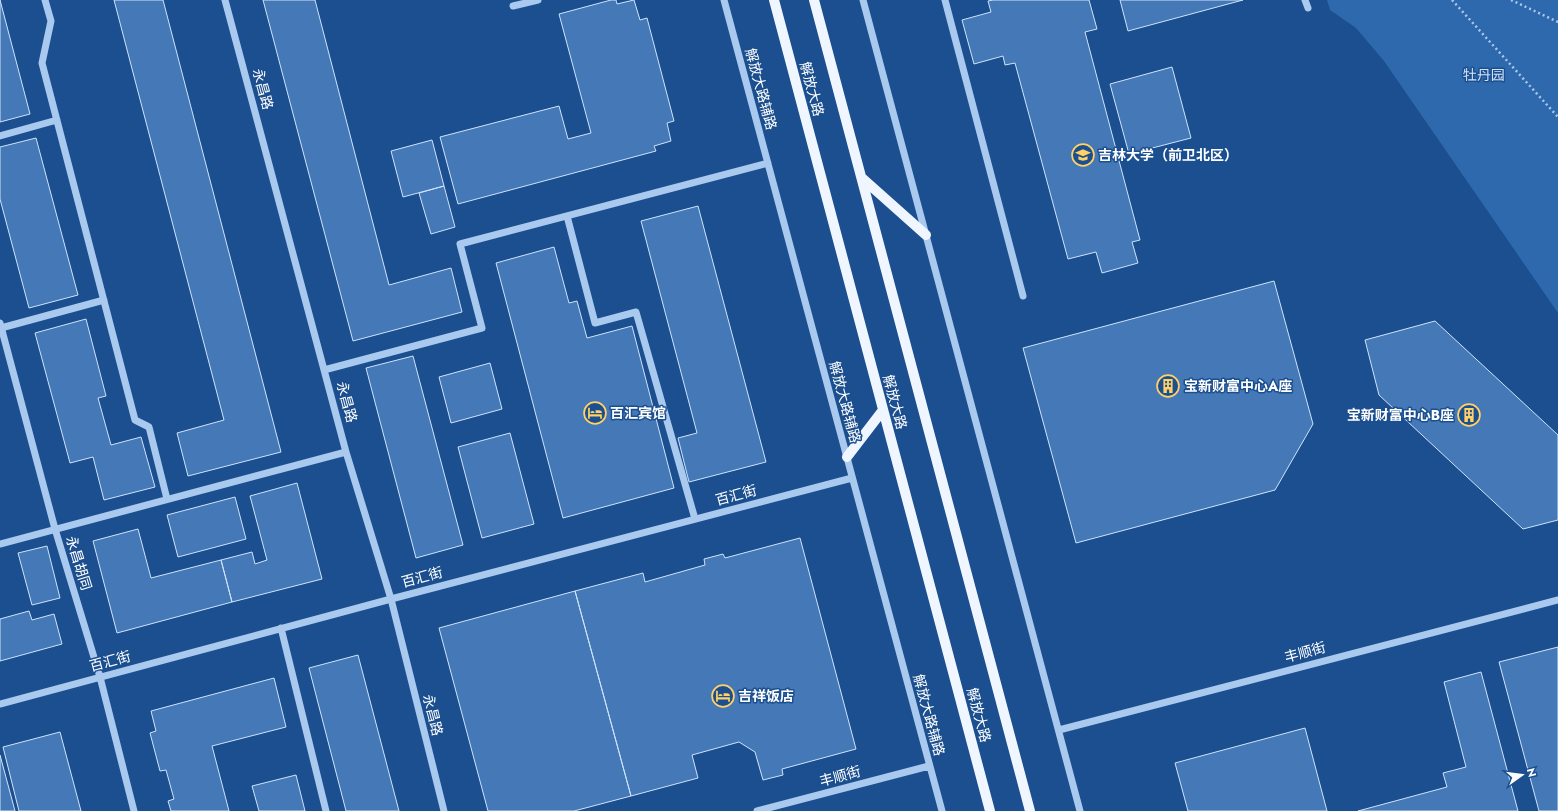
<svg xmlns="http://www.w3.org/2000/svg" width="1558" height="811" font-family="Jost,'Noto Sans SC',sans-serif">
<rect width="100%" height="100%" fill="#1b4f8f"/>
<!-- green -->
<path fill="#2e69ad" d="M1327,0H1558V313L1384,61L1356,28L1330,10Z"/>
<!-- building -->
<path fill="#4478b7" stroke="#cfe3fa" d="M0,0L30,114L0,122Z
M114,0H163L281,452L188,476L177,433L224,420Z
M263,0H315L389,285L451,268L462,312L353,341Z
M611,0H616L617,4L634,0L640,20L647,18L674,121L667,123L671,141L654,146L656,151L458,204L440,137L559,106L568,139L591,133L559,14Z
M993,0H1089L1097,29L1085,32L1140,240L1132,242L1138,263L1102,273L1096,252L1068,259L1015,63L1005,65L1003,56L974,64L962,20L991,12L988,1Z
M1120,0H1243L1128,31Z
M1172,67L1191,138L1129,154L1110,84Z
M36,138L78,295L29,308L0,199V147Z
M432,140L444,186L403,197L391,151Z
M444,186L455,227L431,234L419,193Z
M698,206L766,462L689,482L678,438L697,433L641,221Z
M554,247L569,303L577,301L587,338L632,326L674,488L563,518L496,263Z
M1274,281L1313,424L1275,490L1076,543L1023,348Z
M86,319L106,396L98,398L111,445L141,437L155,487L104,500L93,457L70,463L35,333Z
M1435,321L1558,435V520L1523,529L1379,395L1365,340Z
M413,356L463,545L416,558L366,368Z
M490,363L502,409L451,423L439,377Z
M510,433L534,524L482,538L458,447Z
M297,483L322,579L232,602L221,560L252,552L255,564L267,560L250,496Z
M235,497L246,539L178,557L167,515Z
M138,529L151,578L221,560L232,602L117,633L93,541Z
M800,538L856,749L782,769L783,775L763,780L755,752L739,742L692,755L698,778L631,796L575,591L643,573L645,582L705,565L704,559L723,554L725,558Z
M47,546L60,598L32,605L18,553Z
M575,591L631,796L574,811H488L439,628Z
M29,611L32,620L54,614L62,644L0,661V619Z
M1558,647V811H1539L1499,662Z
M358,655L399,811H346L309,668Z
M1481,672L1518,811H1358L1447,787L1443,773L1466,767L1444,682Z
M274,678L286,727L212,746L229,811H171L168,801L174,799L166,770L160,771L150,733L156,731L151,711Z
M1305,728L1327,811H1188L1175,763Z
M60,732L81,811H19L3,747Z
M0,755L15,811H0Z
M296,775L305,811H259L252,786Z"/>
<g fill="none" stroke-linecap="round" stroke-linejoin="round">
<!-- path -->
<path stroke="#a9c9ee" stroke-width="2.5" stroke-dasharray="2 3" stroke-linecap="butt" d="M1452,0L1558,117
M1511,0L1558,22"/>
<!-- minor -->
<path stroke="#a9c9ee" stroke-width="7" d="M45,0L51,21L42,63L135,420L149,427L167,499
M225,0L346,452L391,599L444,811
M724,0L942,811
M863,0L1080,811
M945,0L1023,296
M1305,0L1308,8
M513,6L538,0
M0,136L57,120
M567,216L595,323L636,312L695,519
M0,323L55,529L100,677L134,811
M1,328L104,300
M324,370L482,328L460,244L768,163
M0,544L346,452
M281,628L326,811
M0,704L391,599L852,478
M1059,730L1558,600
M757,811L929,766"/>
<!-- major -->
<path stroke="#f0f6ff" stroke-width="10" d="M774,0L990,811
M814,0L1030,811
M862,178L926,235
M847,457L883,410"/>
</g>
<!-- icons -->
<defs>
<g id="university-ring" transform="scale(1.15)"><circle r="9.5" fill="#1b4f8f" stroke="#ffd166" stroke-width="1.5"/><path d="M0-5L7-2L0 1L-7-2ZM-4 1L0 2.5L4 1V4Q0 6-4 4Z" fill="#ffd166"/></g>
<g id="building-ring" transform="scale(1.15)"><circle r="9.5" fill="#1b4f8f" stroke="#ffd166" stroke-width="1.5"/><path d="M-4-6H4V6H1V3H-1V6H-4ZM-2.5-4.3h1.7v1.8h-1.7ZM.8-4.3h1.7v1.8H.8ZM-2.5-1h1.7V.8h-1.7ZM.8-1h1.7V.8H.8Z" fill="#ffd166"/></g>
<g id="hotel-ring" transform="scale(1.15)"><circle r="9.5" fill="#1b4f8f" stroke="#ffd166" stroke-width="1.5"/><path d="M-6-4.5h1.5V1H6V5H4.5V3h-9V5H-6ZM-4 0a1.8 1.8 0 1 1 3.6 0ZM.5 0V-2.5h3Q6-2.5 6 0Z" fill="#ffd166"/></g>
</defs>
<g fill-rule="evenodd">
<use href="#university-ring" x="1083" y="155"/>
<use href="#building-ring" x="1168" y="386"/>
<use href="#hotel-ring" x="595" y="413"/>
<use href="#building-ring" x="1469" y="415"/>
<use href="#hotel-ring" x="723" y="696"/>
</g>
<g text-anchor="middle" stroke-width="3" stroke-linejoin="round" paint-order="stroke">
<!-- park labels -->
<g font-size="14" fill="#cfe3fa" stroke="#1b4f8f">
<text x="1484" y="80">牡丹园</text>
</g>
<!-- street labels -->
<g font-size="14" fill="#fff" stroke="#1b4f8f">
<text transform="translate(263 89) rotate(75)" y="5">永昌路</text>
<text transform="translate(761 89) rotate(75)" y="5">解放大路辅路</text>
<text transform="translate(812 89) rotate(75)" y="5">解放大路</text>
<text transform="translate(347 402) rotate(75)" y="5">永昌路</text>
<text transform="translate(845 402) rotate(75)" y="5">解放大路辅路</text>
<text transform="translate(895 402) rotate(75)" y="5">解放大路</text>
<text transform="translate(736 495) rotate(-15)" y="5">百汇街</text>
<text transform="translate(79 563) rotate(73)" y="5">永昌胡同</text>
<text transform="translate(422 577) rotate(-15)" y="5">百汇街</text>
<text transform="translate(1305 652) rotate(-15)" y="5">丰顺街</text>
<text transform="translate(110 661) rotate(-15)" y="5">百汇街</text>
<text transform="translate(433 715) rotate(76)" y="5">永昌路</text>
<text transform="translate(929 715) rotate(75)" y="5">解放大路辅路</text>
<text transform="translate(979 715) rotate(75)" y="5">解放大路</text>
<text transform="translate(840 776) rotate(-15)" y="5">丰顺街</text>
</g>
<!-- poi labels -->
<g font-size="14" font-weight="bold" fill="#fff" stroke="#1b4f8f" text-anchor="start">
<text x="1098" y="160">吉林大学（前卫北区）</text>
<text x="1184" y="391">宝新财富中心A座</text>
<text x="610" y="418">百汇宾馆</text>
<text x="1454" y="420" text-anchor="end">宝新财富中心B座</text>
<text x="738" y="701">吉祥饭店</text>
</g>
</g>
<!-- north arrow -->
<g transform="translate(1522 775) rotate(76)" stroke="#1b4f8f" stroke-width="3" paint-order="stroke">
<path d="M0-3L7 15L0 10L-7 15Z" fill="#ffffff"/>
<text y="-6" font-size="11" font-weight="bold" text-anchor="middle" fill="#ffffff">N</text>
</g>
</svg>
